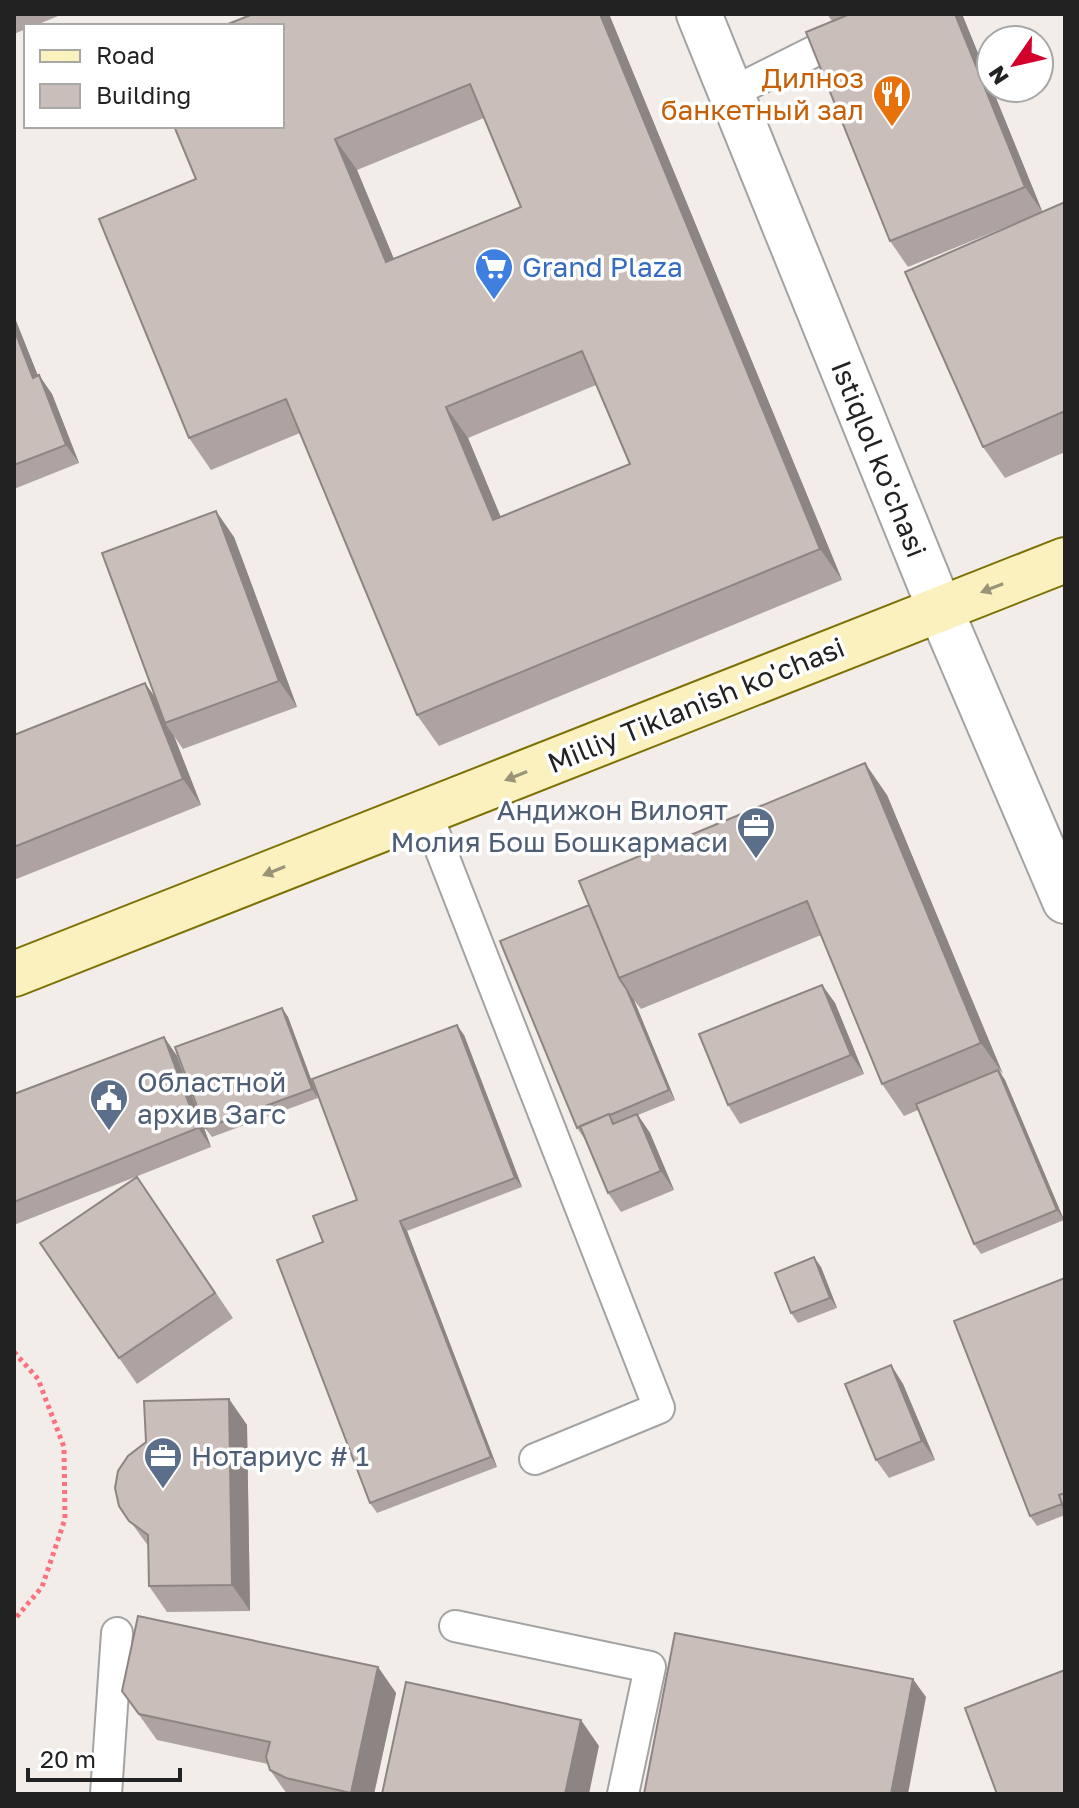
<svg xmlns="http://www.w3.org/2000/svg" width="1079" height="1808" font-family="'Golos Text',sans-serif">
<rect width="100%" height="100%" fill="#f2ede8"/>
<g fill="none" stroke-linecap="round" stroke-linejoin="round">
<!-- lane casing -->
<g stroke="#a3a3a3" stroke-width="34">
<path id="lane" d="M731,93L889,14
M426,812L659,1408L535,1459
M455,1626L650,1667L623,1794
M106,1794L117,1633"/>
</g>
<!-- street casing -->
<g stroke="#a3a3a3" stroke-width="48">
<path id="street" d="M699,14L940,609L1065,901"/>
</g>
<!-- secondary casing -->
<g stroke="#7d7104" stroke-width="48">
<path id="secondary" d="M14,974L1065,560"/>
</g>
<!-- path -->
<path stroke="#fb717f" stroke-width="5" stroke-dasharray="4 4" stroke-linecap="butt" d="M14,1352L38,1379L64,1447L65,1519L42,1587L14,1620"/>
<!-- lane -->
<use href="#lane" stroke="#fff" stroke-width="30"/>
<!-- street -->
<use href="#street" stroke="#fff" stroke-width="44"/>
<!-- secondary -->
<use href="#secondary" stroke="#faf1be" stroke-width="44"/>
</g>
<!-- wall -->
<path fill="#aea3a1" fill-rule="evenodd" d="M14,14H63L34,26H26V29L14,34Z
M609,14L842,580L439,746L417,715L300,433L211,470L189,438L196,179L249,16ZM484,118L521,207L394,259L357,170ZM596,385L630,464L501,517L468,438Z
M827,14H962L1042,212L1065,202V452L1005,478L983,447L1018,222L908,267L890,241L832,21Z
M14,317L38,376L52,394L79,463L14,489Z
M234,537L297,707L183,749L174,736L201,805L14,880V735L156,699Z
M887,795L1002,1075L1005,1080L1064,1220L981,1254L974,1244L918,1110L904,1116L882,1084L821,935L641,1009L634,1000L675,1100L638,1115L650,1133L674,1190L621,1212L608,1193L584,1138L577,1128L500,941Z
M822,985L835,1003L864,1074L740,1124L728,1105Z
M282,1008L288,1017L318,1098L212,1137L205,1128Z
M464,1035L522,1187L407,1231L497,1467L377,1513L370,1503L323,1242L357,1200Z
M164,1037L177,1056L211,1147L14,1225V1094Z
M155,1203L233,1318L137,1384L40,1243Z
M821,1267L837,1308L798,1323L791,1313Z
M1065,1278V1515L1037,1526L1030,1516Z
M891,1365L903,1384L935,1460L889,1478L876,1460Z
M229,1399L247,1425L250,1611L167,1612L149,1586V1547L119,1506Z
M378,1667L396,1693L374,1794H287L270,1770L268,1764L157,1740L122,1691Z"/>
<!-- shaded-wall -->
<path fill="#8d8583" d="M600,14H609L842,580L820,549Z
M955,14H962L991,85V88H992L1043,213L1025,187Z
M335,139L357,170L408,293L386,262Z
M14,317L15,318L46,396L33,378L14,329Z
M39,375L52,394L79,463L66,445Z
M446,407L468,438L515,552L493,520Z
M216,511L234,537L297,707L279,681Z
M145,683L163,708L165,723L174,736L201,805L183,779Z
M865,763L887,795L1003,1074L981,1043Z
M822,985L835,1003L864,1074L851,1055Z
M627,990L634,1000L675,1100L669,1090Z
M282,1008L288,1017L318,1098L312,1089Z
M457,1025L464,1035L522,1187L515,1178Z
M164,1037L177,1056L211,1147L198,1128Z
M998,1070L1005,1080L1064,1220L1057,1210Z
M637,1114L650,1133L674,1190L661,1171Z
M400,1221L407,1231L497,1467L491,1457Z
M814,1257L821,1267L837,1308L830,1298Z
M891,1365L903,1384L935,1460L922,1441Z
M229,1399L247,1425L250,1611L232,1585Z
M378,1667L396,1693L374,1794H352L351,1793Z
M913,1679L926,1697L908,1794H891Z
M581,1720L599,1746L589,1794H565Z"/>
<!-- building -->
<path fill="#cabebb" stroke="#8d8583" stroke-width="2" fill-rule="evenodd" d="M253,14H600L820,549L417,715L286,399L189,438L99,219L196,179L174,126H282V26H223ZM470,84L521,207L386,262L335,139ZM582,351L630,464L493,520L446,407Z
M850,14H955L1025,187L890,241L806,32Z
M1065,202V411L983,447L905,272Z
M14,329L33,378L39,375L66,445L14,465Z
M216,511L279,681L165,723L102,553Z
M145,683L183,779L14,847V735Z
M865,763L981,1043L882,1084L807,901L619,978L579,881Z
M589,905L619,978L627,990L669,1090L610,1115L609,1114L577,1128L500,941Z
M822,985L851,1055L728,1105L699,1034Z
M282,1008L312,1089L205,1128L175,1047Z
M457,1025L515,1178L400,1221L491,1457L370,1503L277,1260L323,1242L313,1216L357,1200L312,1079Z
M164,1037L198,1128L14,1202V1094Z
M998,1070L1057,1210L974,1244L916,1104Z
M609,1114L613,1124L637,1114L661,1171L608,1193L580,1126Z
M137,1177L215,1293L119,1358L40,1243Z
M814,1257L830,1298L791,1313L775,1273Z
M1065,1278V1493L1059,1495L1062,1504L1030,1516L954,1321Z
M891,1365L922,1441L876,1460L845,1384Z
M229,1399L232,1585L149,1586L148,1535L129,1521L119,1506L115,1488L118,1471L128,1456L146,1442L144,1401Z
M1065,1493V1512L1059,1495Z
M138,1616L378,1667L351,1793L286,1778L270,1770L266,1757L270,1742L139,1714L122,1691Z
M675,1633L913,1679L891,1794H644Z
M1065,1670V1793L997,1794L965,1708Z
M406,1682L581,1720L565,1794H382Z"/>
<!-- one-way arrows -->
<defs><path id="oneway-solid" d="M-6-.8H1V-3.2L6.5 0L1 3.2V.8H-6Z" transform="scale(2)"/></defs>
<g fill="#999478">
<use href="#oneway-solid" transform="translate(992 588) rotate(159)"/>
<use href="#oneway-solid" transform="translate(516 776) rotate(158)"/>
<use href="#oneway-solid" transform="translate(274 871) rotate(158)"/>
</g>
<!-- icons -->
<defs>
<g id="restaurant-pin" transform="scale(2)"><path d="M0 17L-7.5 6A9.5 9.5 0 1 1 7.5 6Z" fill="#e8710a" stroke="#fff"/><path d="M-5-6h1v4h1v-4h1v4h1v-4h1v5L-1.5 .5V6h-2V.5L-5-1ZM5-6V6H3V1.5H1.5Q1.5-4 5-6Z" fill="#fff"/></g>
<g id="supermarket-pin" transform="scale(2)"><path d="M0 17L-7.5 6A9.5 9.5 0 1 1 7.5 6Z" fill="#3f7fe0" stroke="#fff"/><path d="M-6-5.5h2.5l.6 2H6L4.5 2H-2.5L-4.4-4H-6ZM-1.5 3.2a1.3 1.3 0 1 0 .1 0ZM3 3.2a1.3 1.3 0 1 0 .1 0Z" fill="#fff"/></g>
<g id="office-pin" transform="scale(2)"><path d="M0 17L-7.5 6A9.5 9.5 0 1 1 7.5 6Z" fill="#5c6f8a" stroke="#fff"/><path d="M-6-3h4V-5.5h4V-3h4V5H-6ZM-1-4.5V-3h2v-1.5ZM-6 0V1H6V0Z" fill="#fff"/></g>
<g id="civic-pin" transform="scale(2)"><path d="M0 17L-7.5 6A9.5 9.5 0 1 1 7.5 6Z" fill="#5c6f8a" stroke="#fff"/><path d="M-.6-6.5H3V-4.5H.6V-3L4-1V1h2V6H-6V1h2V-1L-.6-3ZM-1.2 2.5V6h2.4V2.5Z" fill="#fff"/></g>
</defs>
<g fill-rule="evenodd">
<use href="#restaurant-pin" x="892" y="94"/>
<use href="#supermarket-pin" x="494" y="267"/>
<use href="#office-pin" x="756" y="826"/>
<use href="#civic-pin" x="109" y="1098"/>
<use href="#office-pin" x="163" y="1456"/>
</g>
<g text-anchor="middle" stroke-width="7" stroke-linejoin="round" paint-order="stroke">
<!-- food labels -->
<g font-size="28" fill="#c56008" stroke="#fff" text-anchor="end">
<text x="864" y="88">Дилноз<tspan x="864" dy="32">банкетный зал</tspan></text>
</g>
<!-- shop labels -->
<g font-size="28" fill="#366cbe" stroke="#fff" text-anchor="start">
<text x="522" y="277">Grand Plaza</text>
</g>
<!-- street labels -->
<g font-size="28" fill="#222" stroke="#fff">
<text transform="translate(879 459) rotate(68)" y="10">Istiqlol ko'chasi</text>
<text transform="translate(696 705) rotate(-22)" y="10">Milliy Tiklanish ko'chasi</text>
</g>
<!-- service labels -->
<g font-size="28" fill="#4e5e75" stroke="#fff" text-anchor="start">
<text x="728" y="820" text-anchor="end">Андижон Вилоят<tspan x="728" dy="32">Молия Бош Бошкармаси</tspan></text>
<text x="137" y="1092">Областной<tspan x="137" dy="32">архив Загс</tspan></text>
<text x="191" y="1466">Нотариус # 1</text>
</g>
</g>
<!-- border -->
<rect width="1079" height="1808" fill="none" stroke="#222222" stroke-width="32"/>
<!-- legend -->
<rect x="24" y="24" width="260" height="104" fill="#ffffff" stroke="#a7a7a7" stroke-width="2"/>
<rect x="40" y="50" width="40" height="12" fill="#faf1be" stroke="#a7a7a7" stroke-width="2"/>
<text x="96" y="64" font-size="24" fill="#222222">Road</text>
<rect x="40" y="84" width="40" height="24" fill="#cabebb" stroke="#a7a7a7" stroke-width="2"/>
<text x="96" y="104" font-size="24" fill="#222222">Building</text>
<!-- north arrow -->
<g transform="translate(1015 64) rotate(236)"><circle r="38" fill="#ffffff" stroke="#a7a7a7" stroke-width="2"/>
<path d="M0-6L14 30L0 20L-14 30Z" fill="#d3002c"/>
<text y="-12" font-size="22" font-weight="bold" text-anchor="middle" fill="#222222">N</text>
</g>
<!-- scale -->
<path d="M28 1768v12h152v-12" fill="none" stroke="#222222" stroke-width="4"/>
<text x="40" y="1768" font-size="24" fill="#222222" stroke="#ffffff" stroke-width="6" paint-order="stroke">20 m</text>
</svg>
